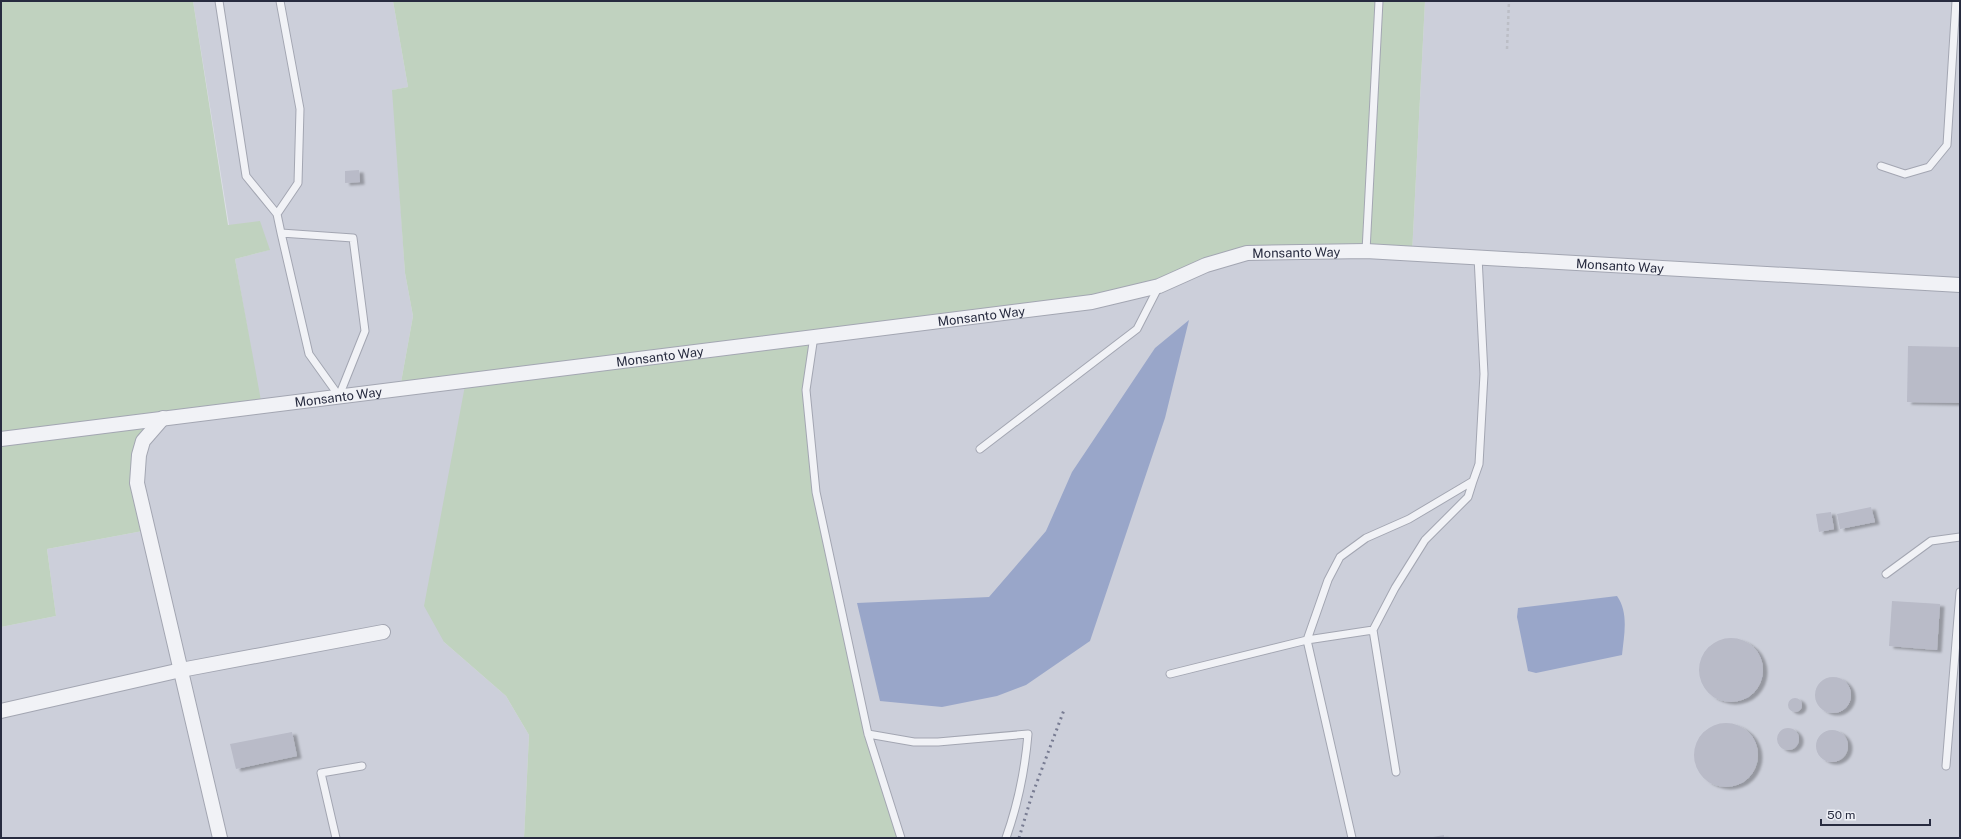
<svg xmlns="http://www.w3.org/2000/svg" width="1961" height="839" font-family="'Public Sans',sans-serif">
<defs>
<filter id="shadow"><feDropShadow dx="4.5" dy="2.5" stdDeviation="1" flood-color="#0004"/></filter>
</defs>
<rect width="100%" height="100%" fill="#dee0e8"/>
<!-- built -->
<path fill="#cccfda" d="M193,1H393L408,87L393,90L405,273L413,316L400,388L466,380L444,642L506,696L529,735L524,838H1V627L56,616L47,549L148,530L139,455L163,418L261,406L235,259L269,250L229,225Z
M1425,1H1960V838H901L868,734L816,492L806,390L814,336L1247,253L1412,254Z"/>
<!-- green -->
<path fill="#c0d2bf" d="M1,1H193L228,225L260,221L270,250L235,259L262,406L163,418L139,455L148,530L47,549L56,616L1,627Z
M393,1H1425L1412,254L1247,253L1159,286L814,336L806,390L816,492L868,734L901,838H524L529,735L506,696L444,642L424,606L466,380L400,388L413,316L405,273L392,90L408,87Z"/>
<!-- water -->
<path fill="#99a6c9" d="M1189,320L1165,418L1090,641L1026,685L997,696L942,707L880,701L857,603L989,597L1046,531L1072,472L1155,348Z
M1617,596C1629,613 1624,635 1622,655L1536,673L1528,671L1517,617L1518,608Z"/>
<!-- building -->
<path fill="#b9bbc8" filter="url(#shadow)" d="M359,170L360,182L345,183V171Z
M1908,346L1960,347V403L1907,402Z
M1871,507L1875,522L1840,529L1837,514Z
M1831,512L1834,529L1819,532L1816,514Z
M1892,601L1940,604L1937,650L1889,646Z
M1699 670a32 32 0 1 1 64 0a32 32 0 1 1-64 0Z
M1815 695a18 18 0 1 1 36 0a18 18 0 1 1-36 0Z
M1788 705a7 7 0 1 1 14 0a7 7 0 1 1-14 0Z
M1694 755a32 32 0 1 1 64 0a32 32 0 1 1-64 0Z
M1777 739a11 11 0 1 1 22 0a11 11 0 1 1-22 0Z
M1816 746a16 16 0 1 1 32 0a16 16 0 1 1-32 0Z
M292,732L297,756L236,769L230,744Z
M1444,835V838H1433V837Z"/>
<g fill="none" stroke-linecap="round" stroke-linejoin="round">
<!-- service casing -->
<g stroke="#a3a6b2" stroke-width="9">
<path id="service" d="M219,1L246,176L277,214L281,233L309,354L339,396L365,331L353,238L281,233
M1881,166L1905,174L1929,167L1947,145L1956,1
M277,214L298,183L300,109L280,1
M1366,251L1379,1
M814,336L806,390L816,492L868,734L901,838
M980,449L1137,329L1159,286
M1473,481L1479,464L1484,374L1478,257
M1886,574L1931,541L1960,537
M1170,674L1307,640L1373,630L1396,772
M868,734L914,742H938L1028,734C1025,770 1018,804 1006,838
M1946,766L1960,592
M336,838L321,773L362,766
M1352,838L1307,640L1328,580L1340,557L1366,538L1409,519L1473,481L1468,497L1425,540L1395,588L1373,630"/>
</g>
<!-- minor casing -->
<g stroke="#a3a6b2" stroke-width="16">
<g id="minor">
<path d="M163,418L143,441L139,455L137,483L220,838"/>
<path id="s1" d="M1,439L1092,302L1159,286L1206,265L1247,253L1366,251L1960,285"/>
<path d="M1,711L181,670L383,632"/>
</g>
</g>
<!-- path -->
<path stroke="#bcbec6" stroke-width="2.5" stroke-dasharray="3 3" stroke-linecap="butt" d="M1507,49L1509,1"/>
<!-- service -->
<use href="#service" stroke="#f1f2f6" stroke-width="7"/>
<!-- minor -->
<use href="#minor" stroke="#f1f2f6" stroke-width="14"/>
<!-- rail -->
<path stroke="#787c92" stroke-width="3" stroke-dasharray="2 4" stroke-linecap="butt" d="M1019,838L1031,798L1064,710"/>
</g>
<g text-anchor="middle" stroke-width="3.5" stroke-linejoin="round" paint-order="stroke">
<!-- street labels -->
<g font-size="13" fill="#272b3f" stroke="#eef0f6">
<text dy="5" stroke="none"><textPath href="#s1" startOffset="1312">Monsanto Way</textPath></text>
<text dy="5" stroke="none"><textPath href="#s1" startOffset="1636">Monsanto Way</textPath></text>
<text dy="5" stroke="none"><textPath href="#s1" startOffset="988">Monsanto Way</textPath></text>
<text dy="5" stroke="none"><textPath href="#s1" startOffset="664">Monsanto Way</textPath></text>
<text dy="5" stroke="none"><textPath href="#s1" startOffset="340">Monsanto Way</textPath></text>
</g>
</g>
<!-- border -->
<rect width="1961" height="839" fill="none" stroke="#272b3f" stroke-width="4"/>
<!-- scale -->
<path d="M1821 819v6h109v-6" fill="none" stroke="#272b3f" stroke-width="2"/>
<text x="1827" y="819" font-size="12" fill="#272b3f" stroke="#eef0f6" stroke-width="3" paint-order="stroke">50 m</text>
</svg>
